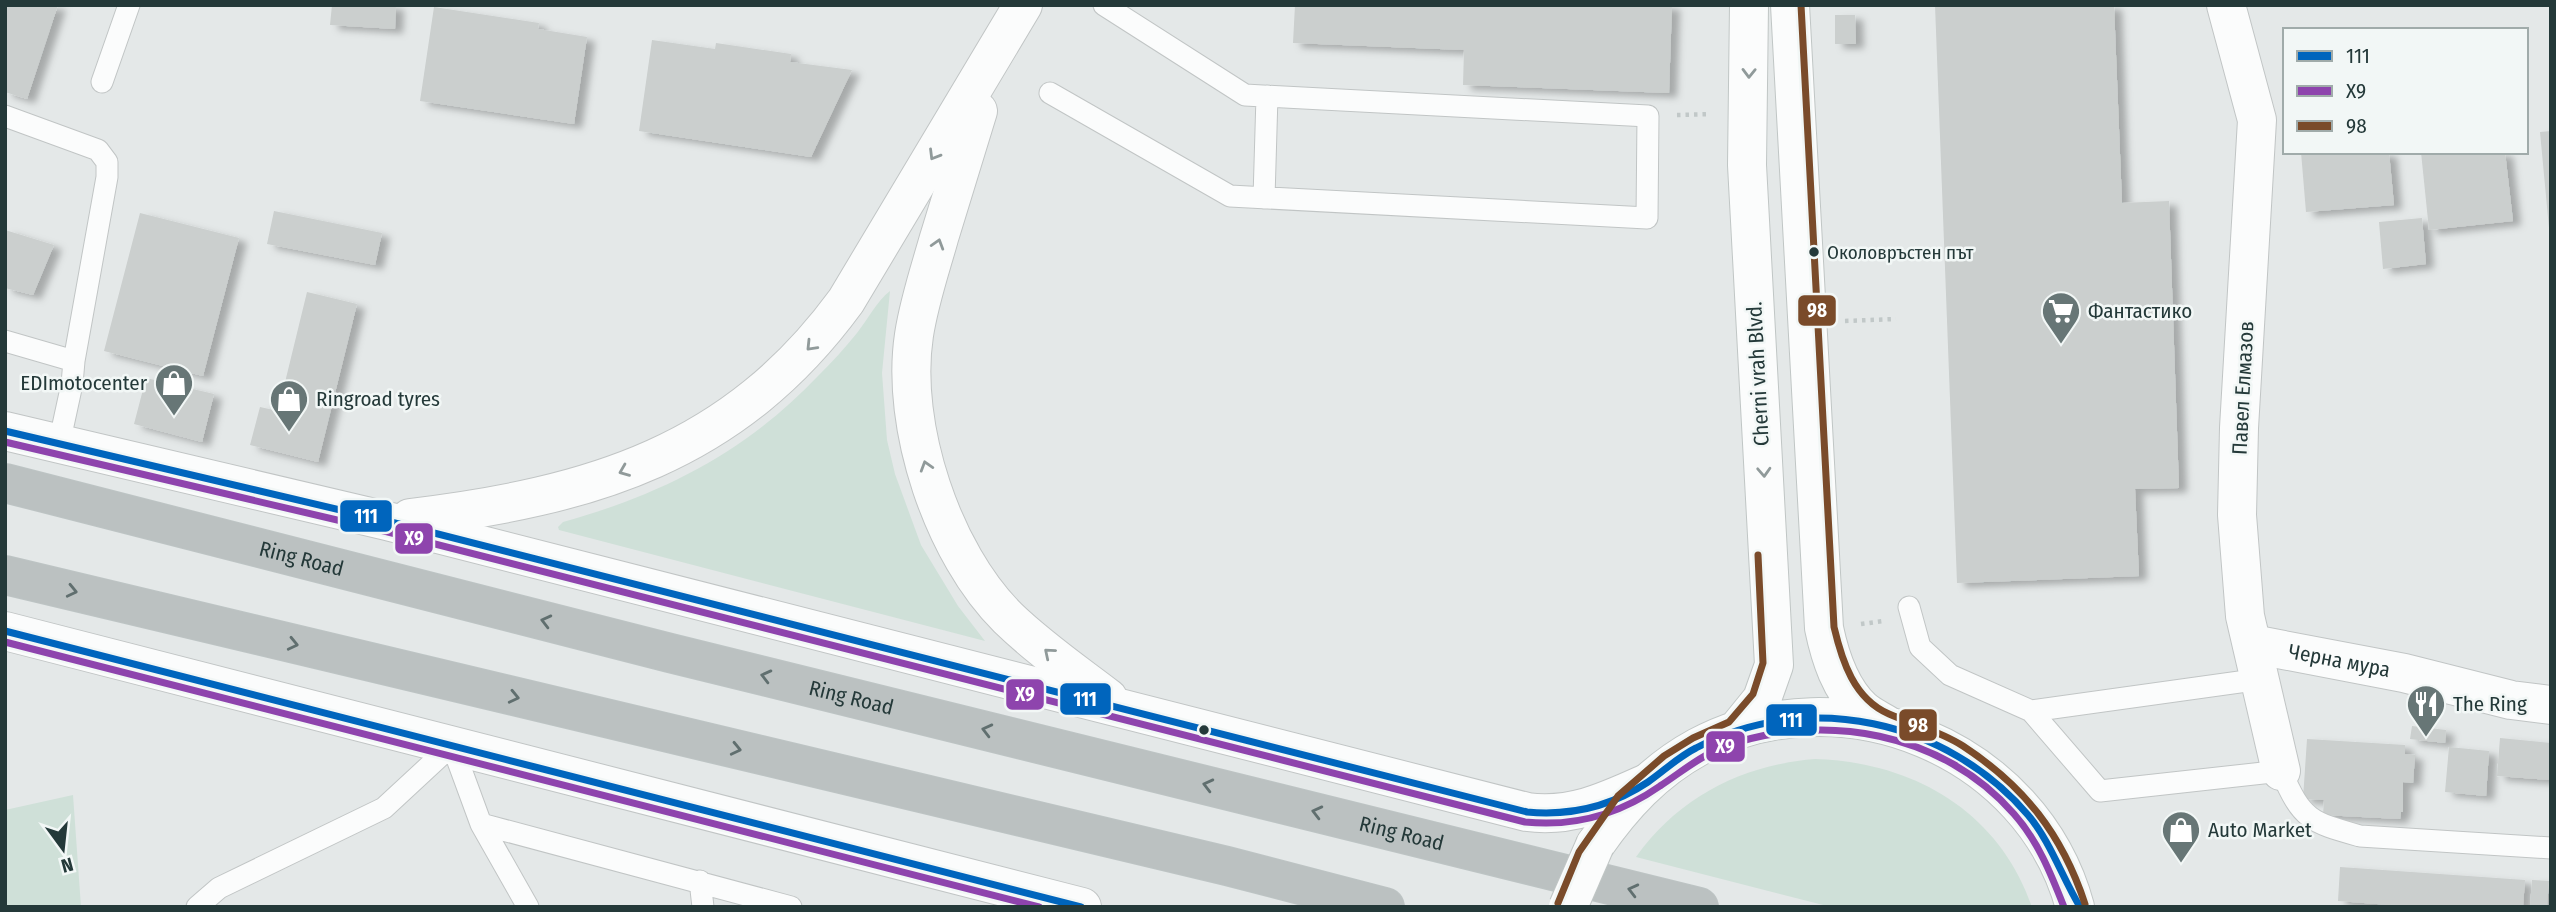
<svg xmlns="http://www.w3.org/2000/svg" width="2556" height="912" font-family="'Fira Sans Condensed',sans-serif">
<defs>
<filter id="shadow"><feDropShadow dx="8" dy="4.5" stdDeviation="3.5" flood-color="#0004"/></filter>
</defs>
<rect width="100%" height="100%" fill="#e4e8e8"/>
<!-- green -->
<path fill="#cfe0d8" d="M890,291L882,373L887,440L895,474L921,545L958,606L985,641L559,530L558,527L563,522C663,494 746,452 818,376C832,362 845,348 857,333C868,319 877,301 890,291Z
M1815,759C1913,762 1999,811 2032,907H1831L1636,857C1679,797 1742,765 1815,759Z
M73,795L81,907H5V810Z"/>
<!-- building -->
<path fill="#cbcfce" filter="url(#shadow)" d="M5,5H58L27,99L5,92Z
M332,5H396L395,29L330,25Z
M1295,5H1672L1669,93L1463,85L1464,50L1293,43Z
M1935,5H2114L2122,203L2169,201L2179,488L2135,489L2139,576L1957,583Z
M434,7L539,23L538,29L587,37L574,124L420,101Z
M1835,15H1855L1856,44H1835Z
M652,40L715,49L716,43L791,54L790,62L852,70L811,157L639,131Z
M2551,131V228H2549L2540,132Z
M2301,152H2389L2394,205L2306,212Z
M2421,152H2505L2513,221L2429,230Z
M274,211L382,233L375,265L267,244Z
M140,213L239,238L203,376L104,351Z
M2422,218L2426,264L2383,269L2379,222Z
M5,230L54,245L33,295L5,288Z
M307,292L357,304L318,462L250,445L260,407L278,411Z
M146,378L214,394L202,442L134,424Z
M2412,726L2446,730L2445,743L2410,739Z
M2500,738L2551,743V780L2497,776Z
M2307,739L2405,745V754L2415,755L2413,783L2403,782V812H2401L2400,819L2323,815L2324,800L2303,799Z
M2449,747L2489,751L2486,796L2445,792Z
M2340,867L2525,880L2523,907H2417L2338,901Z
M2532,880L2549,881L2547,907H2530Z"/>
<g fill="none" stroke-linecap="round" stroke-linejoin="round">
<!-- lane casing -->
<g stroke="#c1c5c5" stroke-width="23">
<path id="lane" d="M102,82L129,5
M1050,93L1230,196L1647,218L1648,116L1245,95L1104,5
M5,116L98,150L107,162V177L74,361L72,384L59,444
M1264,198L1267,96
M5,341L74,361
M1909,607L1920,647L1950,675L2031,711L2261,679
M2031,711L2100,791L2281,771C2302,820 2310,822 2360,836L2551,848
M481,824L791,907
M700,881L703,907
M197,907L219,888L384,808L452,745L481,824L528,907"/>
</g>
<!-- street casing -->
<g stroke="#c1c5c5" stroke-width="40">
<g id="street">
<path d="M2226,5L2257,120L2239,428L2237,515L2245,616L2281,771"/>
<path d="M978,111C965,153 952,195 939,238C930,270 919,302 914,335C900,426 943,554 1008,618C1039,648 1074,672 1108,698"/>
<path d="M5,431L387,521L1527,812C1572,818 1607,801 1647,783"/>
<path d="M410,518C592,496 734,454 846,301L1023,5"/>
<path d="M5,631L1082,907"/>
<path id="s1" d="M2252,644L2404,673L2511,700L2551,705"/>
</g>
</g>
<!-- secondary casing -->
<g stroke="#c0c6c5" stroke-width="40">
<path id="secondary" d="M1790,5L1824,628C1830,657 1840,689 1863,710C1870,716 1879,720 1887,725
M1736,731L1762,699L1774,665L1747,165L1749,5
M1595,845C1623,805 1654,771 1698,747C1842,670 2032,748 2075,907"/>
</g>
<!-- highway casing -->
<g stroke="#bdc4c4" stroke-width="40">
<g id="highway">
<path id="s2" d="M5,483L670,653L1699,907"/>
<path d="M5,575L1227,866L1385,907"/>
</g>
</g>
<!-- path -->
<path stroke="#c1c8c8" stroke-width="4.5" stroke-dasharray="3.5 5" stroke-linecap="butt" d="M1677,115L1711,114
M1845,321L1896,319
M1861,624L1884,621"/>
<!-- lane -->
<use href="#lane" stroke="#fbfcfc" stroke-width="21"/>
<!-- street -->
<use href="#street" stroke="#fbfcfc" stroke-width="38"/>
<!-- secondary -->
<use href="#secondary" stroke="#fbfcfc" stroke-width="38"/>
<!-- highway -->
<use href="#highway" stroke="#bbc1c1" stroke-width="38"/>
<!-- secondary-bridge casing -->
<g stroke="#c0c6c5" stroke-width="40" stroke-linecap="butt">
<path id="secondary-bridge" d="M1568,907L1595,845"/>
</g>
<!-- secondary-bridge -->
<use href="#secondary-bridge" stroke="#fbfcfc" stroke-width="38"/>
<!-- bus-1 casing -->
<g stroke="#f2f7f6" stroke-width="12">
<path id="bus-1" d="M5,431L387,521L1527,812C1570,816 1612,806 1648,782C1664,771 1678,757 1696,748C1807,689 1947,720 2028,815C2050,841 2062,877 2080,907
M5,631L1081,907"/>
</g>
<!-- bus-2 casing -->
<g stroke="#f2f7f6" stroke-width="12">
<path id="bus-2" d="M5,442L384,531L1525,822C1574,827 1620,814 1660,786C1680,773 1700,756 1723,747C1823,711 1943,732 2014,814C2038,841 2051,874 2064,907
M5,642L1039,907"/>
</g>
<!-- bus-3 casing -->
<g stroke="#f2f7f6" stroke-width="12">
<path id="bus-3" d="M1801,5L1834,627C1842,661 1854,699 1889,714C1914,725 1940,731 1963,746C2024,786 2062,834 2085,904
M1558,903L1579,852L1618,796L1664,756L1693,738L1729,722L1753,694L1763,663L1758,555"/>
</g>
<!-- bus-1 -->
<use href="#bus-1" stroke="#0065bd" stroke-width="7"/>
<!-- bus-2 -->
<use href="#bus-2" stroke="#8e44ad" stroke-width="7"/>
<!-- bus-3 -->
<use href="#bus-3" stroke="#7a4b2a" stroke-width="7"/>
</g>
<!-- one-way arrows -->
<defs><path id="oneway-chevron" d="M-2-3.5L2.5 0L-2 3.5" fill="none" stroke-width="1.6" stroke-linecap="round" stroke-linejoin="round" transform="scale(1.75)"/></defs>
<g stroke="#909a9a">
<use href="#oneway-chevron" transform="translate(1749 73) rotate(91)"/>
<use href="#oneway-chevron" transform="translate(934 155) rotate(121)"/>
<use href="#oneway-chevron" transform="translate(938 244) rotate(-73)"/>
<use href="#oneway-chevron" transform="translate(811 346) rotate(134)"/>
<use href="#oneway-chevron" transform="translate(926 466) rotate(-107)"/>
<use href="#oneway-chevron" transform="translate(624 471) rotate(158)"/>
<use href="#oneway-chevron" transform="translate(1764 472) rotate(87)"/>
<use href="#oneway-chevron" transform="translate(1049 653) rotate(-140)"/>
</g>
<g stroke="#606f6f">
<use href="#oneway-chevron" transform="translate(72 591) rotate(13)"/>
<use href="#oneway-chevron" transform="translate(546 621) rotate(-166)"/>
<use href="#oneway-chevron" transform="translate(293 644) rotate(13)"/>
<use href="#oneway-chevron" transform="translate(766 676) rotate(-166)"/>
<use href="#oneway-chevron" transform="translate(514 697) rotate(13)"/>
<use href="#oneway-chevron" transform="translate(987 730) rotate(-166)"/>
<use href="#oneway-chevron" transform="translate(736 749) rotate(13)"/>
<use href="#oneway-chevron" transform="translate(1208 785) rotate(-166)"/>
<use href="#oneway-chevron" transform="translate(1317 812) rotate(-166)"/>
<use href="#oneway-chevron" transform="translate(1633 890) rotate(-166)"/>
</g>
<!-- icons -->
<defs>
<g id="supermarket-pin" transform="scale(2.0125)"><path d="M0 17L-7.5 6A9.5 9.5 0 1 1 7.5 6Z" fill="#677676" stroke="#f2f7f6"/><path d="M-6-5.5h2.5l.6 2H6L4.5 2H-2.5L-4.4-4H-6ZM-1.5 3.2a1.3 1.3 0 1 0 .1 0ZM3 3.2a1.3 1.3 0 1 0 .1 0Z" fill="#fff"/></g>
<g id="shop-pin" transform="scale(2.0125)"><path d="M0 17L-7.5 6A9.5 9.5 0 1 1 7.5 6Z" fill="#677676" stroke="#f2f7f6"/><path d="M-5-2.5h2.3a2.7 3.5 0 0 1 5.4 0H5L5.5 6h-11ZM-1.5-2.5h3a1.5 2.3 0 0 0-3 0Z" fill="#fff"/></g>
<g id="restaurant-pin" transform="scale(2.0125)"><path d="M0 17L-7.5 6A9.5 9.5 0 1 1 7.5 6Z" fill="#677676" stroke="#f2f7f6"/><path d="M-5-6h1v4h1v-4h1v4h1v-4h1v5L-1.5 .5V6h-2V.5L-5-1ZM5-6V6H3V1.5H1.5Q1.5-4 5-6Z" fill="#fff"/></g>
</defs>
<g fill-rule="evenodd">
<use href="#supermarket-pin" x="2061" y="311"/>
<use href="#shop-pin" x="174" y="383"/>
<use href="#shop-pin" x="289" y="399"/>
<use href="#restaurant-pin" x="2426" y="704"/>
<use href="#shop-pin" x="2181" y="830"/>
</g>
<!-- markers -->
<g fill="#243939" stroke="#f2f7f6" stroke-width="2.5">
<circle cx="1814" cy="252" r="6"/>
<circle cx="1204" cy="730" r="6"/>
</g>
<g text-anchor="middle" stroke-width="5" stroke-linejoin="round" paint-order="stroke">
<!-- bus labels -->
<g font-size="19" fill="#243939" stroke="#f2f7f6" text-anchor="start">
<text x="1827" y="259">Околовръстен път</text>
</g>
<!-- poi labels -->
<g font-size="21" fill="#243939" stroke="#f2f7f6" text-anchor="start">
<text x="2088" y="318">Фантастико</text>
<text x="147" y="390" text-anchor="end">EDImotocenter</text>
<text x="316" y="406">Ringroad tyres</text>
<text x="2453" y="711">The Ring</text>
<text x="2208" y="837">Auto Market</text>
</g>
<!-- street labels -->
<g font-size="21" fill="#243939" stroke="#f2f7f6">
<text transform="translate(1758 374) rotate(-93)" y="7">Cherni vrah Blvd.</text>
<text transform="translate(2243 388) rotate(-87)" y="7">Павел Елмазов</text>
<text dy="7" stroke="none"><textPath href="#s2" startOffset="306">Ring Road</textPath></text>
<text dy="7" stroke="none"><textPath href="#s1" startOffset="89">Черна мура</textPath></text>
<text dy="7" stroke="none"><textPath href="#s2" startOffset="873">Ring Road</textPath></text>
<text dy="7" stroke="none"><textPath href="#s2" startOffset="1440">Ring Road</textPath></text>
</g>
</g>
<g stroke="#f2f7f6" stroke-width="2.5">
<rect x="1797" y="294" width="40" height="33" rx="7" fill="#7a4b2a"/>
<rect x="339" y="499" width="54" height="34" rx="7" fill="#0065bd"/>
<rect x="394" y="522" width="40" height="33" rx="7" fill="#8e44ad"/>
<rect x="1005" y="678" width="40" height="33" rx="7" fill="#8e44ad"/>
<rect x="1059" y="682" width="53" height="34" rx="7" fill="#0065bd"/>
<rect x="1765" y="703" width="53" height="34" rx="7" fill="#0065bd"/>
<rect x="1898" y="708" width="40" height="34" rx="7" fill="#7a4b2a"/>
<rect x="1705" y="730" width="41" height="33" rx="7" fill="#8e44ad"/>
</g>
<g font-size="19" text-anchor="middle" font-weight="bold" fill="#fff">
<text x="1817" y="317">98</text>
<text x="366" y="523">111</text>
<text x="414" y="545">Х9</text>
<text x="1025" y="701">Х9</text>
<text x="1085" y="706">111</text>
<text x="1791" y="727">111</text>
<text x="1918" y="732">98</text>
<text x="1725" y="753">Х9</text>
</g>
<!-- border -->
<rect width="2556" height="912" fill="none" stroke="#243939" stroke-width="14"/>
<!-- legend -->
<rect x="2283" y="28" width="245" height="126" fill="#f2f7f6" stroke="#a0abaa" stroke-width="2"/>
<rect x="2297" y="51" width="35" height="10" fill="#0065bd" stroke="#a0abaa" stroke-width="2"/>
<text x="2346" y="63" font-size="21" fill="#243939">111</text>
<rect x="2297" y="86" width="35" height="10" fill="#8e44ad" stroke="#a0abaa" stroke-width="2"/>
<text x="2346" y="98" font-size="21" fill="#243939">Х9</text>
<rect x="2297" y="121" width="35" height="10" fill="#7a4b2a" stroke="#a0abaa" stroke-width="2"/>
<text x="2346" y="133" font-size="21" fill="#243939">98</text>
<!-- north arrow -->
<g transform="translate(63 849) rotate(165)" stroke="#f2f7f6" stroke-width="5" paint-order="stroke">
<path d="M0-5L12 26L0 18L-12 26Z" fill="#243939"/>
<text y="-10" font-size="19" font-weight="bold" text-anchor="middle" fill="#243939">N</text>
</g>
</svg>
